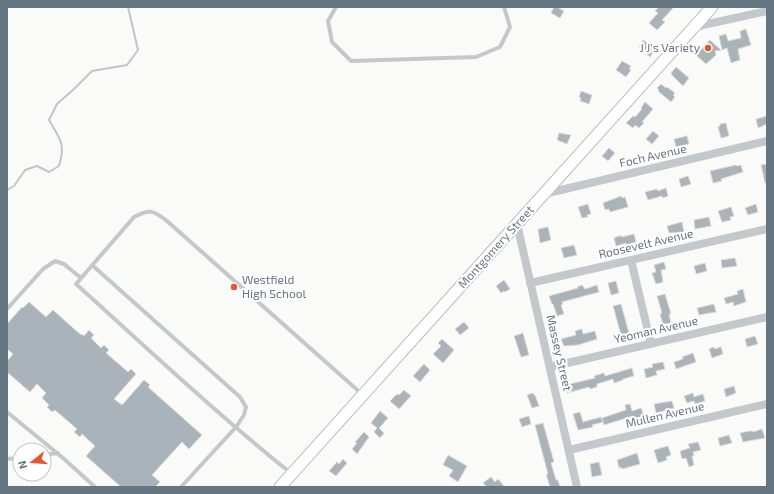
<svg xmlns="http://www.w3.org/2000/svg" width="774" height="494" font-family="'Exo 2',sans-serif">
<rect width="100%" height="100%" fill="#fafaf8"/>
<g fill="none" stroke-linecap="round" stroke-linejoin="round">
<!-- stream -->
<path stroke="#bbc7cb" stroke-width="2" d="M7,190L14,186L25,170L37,166L49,172L59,166C66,144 60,139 49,120L57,104L74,89L92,71L127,65L138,50L128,7"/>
</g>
<!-- building -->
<path fill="#aab3b9" stroke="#dcdcda" d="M554,7H557L564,11L560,18L551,13Z
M659,7H674L662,20L665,22L657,30L649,23L658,13L655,11Z
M746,29L751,45L738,49L740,60L731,63L727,48L722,50L719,36L726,34L728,41L741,38L740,31Z
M643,40L649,44L648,46L655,50L650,57L639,47Z
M710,40L721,50L715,51L716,55L706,64L696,55Z
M622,61L631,66L629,69L631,70L626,77L616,70Z
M676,67L689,78L683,86L672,75L671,73Z
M661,84L666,88L667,87L675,93L673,95L675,97L671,102L658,91L659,90L657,88Z
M581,91L592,95L589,104L580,101L581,98L579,97Z
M645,102L653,109L642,122L644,123L639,128L635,125L633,128L626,123L633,116L635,117L642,109L641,108Z
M767,116V124L758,128L756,119Z
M726,123L729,136L721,138L718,127L720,126V124Z
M653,131L659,136L652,144L646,139Z
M559,133L571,135L567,144L557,140Z
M687,136L689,144L676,147L674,139Z
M609,148L615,153L608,161L602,156Z
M767,164V183H765L761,165Z
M736,165L737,166L741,165L743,172L721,179L722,181L713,183L710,171Z
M688,176L691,184L681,187L679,179Z
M666,188L668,196L663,198L662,196L648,200L645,192L657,189L658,191Z
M621,196L622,198L625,197L628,207L610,212L609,209L605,210L603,203Z
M588,204L591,214L587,215L588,217L582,218L578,207Z
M756,204L758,212L748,215L745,208Z
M731,207L734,216L730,217L731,220L722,222L718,211Z
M709,217L711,226L695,229L694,220Z
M682,222L684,232L669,233L667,226Z
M548,227L551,240L540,243L538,229Z
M634,234L636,242L626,245V243L616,246L614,238L619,236H622V237Z
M574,245L577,255L564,258L561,248Z
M735,258L737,266L722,268L721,260Z
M664,262L666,269L661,270L663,282L656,284L652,273L656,272L654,265Z
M705,263L707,271L696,274L694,266Z
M504,280L510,289L505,292L504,291L501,293L496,286Z
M616,281L619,293L611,295L608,283Z
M582,285L585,289L597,285L599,292L562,302L563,304L561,305L564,314L557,316L553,304H552L549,296L578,288L577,287Z
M743,289L746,302L734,306L733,302L726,304L724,298L738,294L737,291Z
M665,294L671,314H669L671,323L663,325L660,314L662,313L657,296Z
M29,302L46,317L53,310L81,335L82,334L84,336L89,330L94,335L91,338L101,348L104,345L109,350L106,353L128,372L131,369L136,374L114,399L122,405L144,380L150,385L148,387L202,435L189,449L182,442L152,475L160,482L155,487H121L86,456L95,446L82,434L80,437L74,432L77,429L55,410L52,412L47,407L49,405L42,398L46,393L37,384L30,392L7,372V361L13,354L7,349V324L22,307L23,308Z
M621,304L629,333L621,335L613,306Z
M714,304L716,312L699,315L697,308Z
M464,322L469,328L460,335L455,329Z
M582,329L583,334L595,331L597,339L578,345L564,346L561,339L576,335L575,331Z
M523,333L529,355L521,357L514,336Z
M755,336L758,344L747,347L745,339Z
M442,339L454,350L443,363L433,354L441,346L438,343Z
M714,347L715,349L721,347L723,354L712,358L709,349Z
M693,353L696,362L676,369L674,362L683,359L682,357Z
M663,362L665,369L656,371L657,375L646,378L644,369L653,367L652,364Z
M424,364L430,370L420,382L413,376Z
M632,368L634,376L623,379V380L614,383L613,379L597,384V387L590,389L589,387L567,393L566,388L571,387L570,384L595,378L594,376L604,373L605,376Z
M734,386L736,393L726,397L724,389Z
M404,390L411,396L399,409L390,401L397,394L399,395Z
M533,393L534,395H535L539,406L532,408L527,395Z
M693,393L694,397L703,394L705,401L695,404L694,401L687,403L684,396Z
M672,401L674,408L656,413L654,404Z
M630,404L632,411L641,408L644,416L634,419L633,416L604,425L602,418L626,410L625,405Z
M380,411L388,418L379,428L384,433L380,438L374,432L377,428L371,423Z
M580,412L583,422L601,417L603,422L592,425L593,427L578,430L573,414Z
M529,416L531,424L522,427L519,419Z
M543,423L554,462L551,463L556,480H558L560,487H550L546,474H548L535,425Z
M762,429L765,438L743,442L740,433L749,431H753V432Z
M364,432L369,437L357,454L352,449L357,443L355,442Z
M729,435L732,443L720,446L718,438Z
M698,442L701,450L693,452L694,456H692L694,465L689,467L686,458L682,459L680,451L690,448L688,444Z
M668,446L671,455L666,457L667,460L658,463L654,450Z
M637,453L640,464L622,469L621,467L619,468L617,460Z
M448,455L467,466L458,482L449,476L453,470L443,465Z
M343,459L347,463L336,476L329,471L337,462L339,464Z
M599,462L602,475L592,477L590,464Z
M491,477L495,482L498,479L505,487H487L483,483Z"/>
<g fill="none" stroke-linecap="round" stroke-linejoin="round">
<!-- secondary casing -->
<g stroke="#b3babf" stroke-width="13">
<path id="secondary" d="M280,487L712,7"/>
</g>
<!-- lane -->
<path stroke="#c3c8cc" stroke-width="4" d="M336,7L328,21L332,42L351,61L476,57L500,47L510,27L504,7
M92,265L240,397L246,407L244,415L236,427L181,487
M7,309L43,269L55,261L64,264L81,278
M7,412L63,458L95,487
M44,455L58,453
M7,459L20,458
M292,474C217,414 147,348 76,284L134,217C150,209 153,210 167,221L363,395"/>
<!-- street -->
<path stroke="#c3c8cc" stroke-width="8" d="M694,27L767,11
M544,194L767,141
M517,224L577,487
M631,260L651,344
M530,283L767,229
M550,367L767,317
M569,450L767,404"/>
<!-- secondary -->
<use href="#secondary" stroke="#fff" stroke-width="11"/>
</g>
<!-- markers -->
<g fill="#e4572e" stroke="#fff" stroke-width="1.5">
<circle cx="708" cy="48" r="4"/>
<circle cx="234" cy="287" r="4"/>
</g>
<g text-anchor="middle" stroke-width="4" stroke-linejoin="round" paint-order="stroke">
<!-- poi labels -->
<g font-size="12" fill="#657683" stroke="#fff" text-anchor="end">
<text x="700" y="52">J J's Variety</text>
<text x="242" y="284" text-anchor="start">Westfield<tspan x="242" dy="14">High School</tspan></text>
</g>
<!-- street labels -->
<g font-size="12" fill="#657683" stroke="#fff">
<text transform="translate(653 156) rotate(-13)" y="4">Foch Avenue</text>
<text transform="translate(646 244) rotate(-13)" y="4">Roosevelt Avenue</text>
<text transform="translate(496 247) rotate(-48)" y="4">Montgomery Street</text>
<text transform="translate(656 330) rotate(-13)" y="4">Yeoman Avenue</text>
<text transform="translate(559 353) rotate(77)" y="4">Massey Street</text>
<text transform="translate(665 415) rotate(-13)" y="4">Mullen Avenue</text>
</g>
</g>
<!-- border -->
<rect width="774" height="494" fill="none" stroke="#657683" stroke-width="16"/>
<!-- north arrow -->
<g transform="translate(32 462) rotate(253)"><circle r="19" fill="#ffffff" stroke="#c1c8cd"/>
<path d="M0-3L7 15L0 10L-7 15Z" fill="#e4572e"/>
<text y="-6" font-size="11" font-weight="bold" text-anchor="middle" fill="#657683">N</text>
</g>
</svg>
